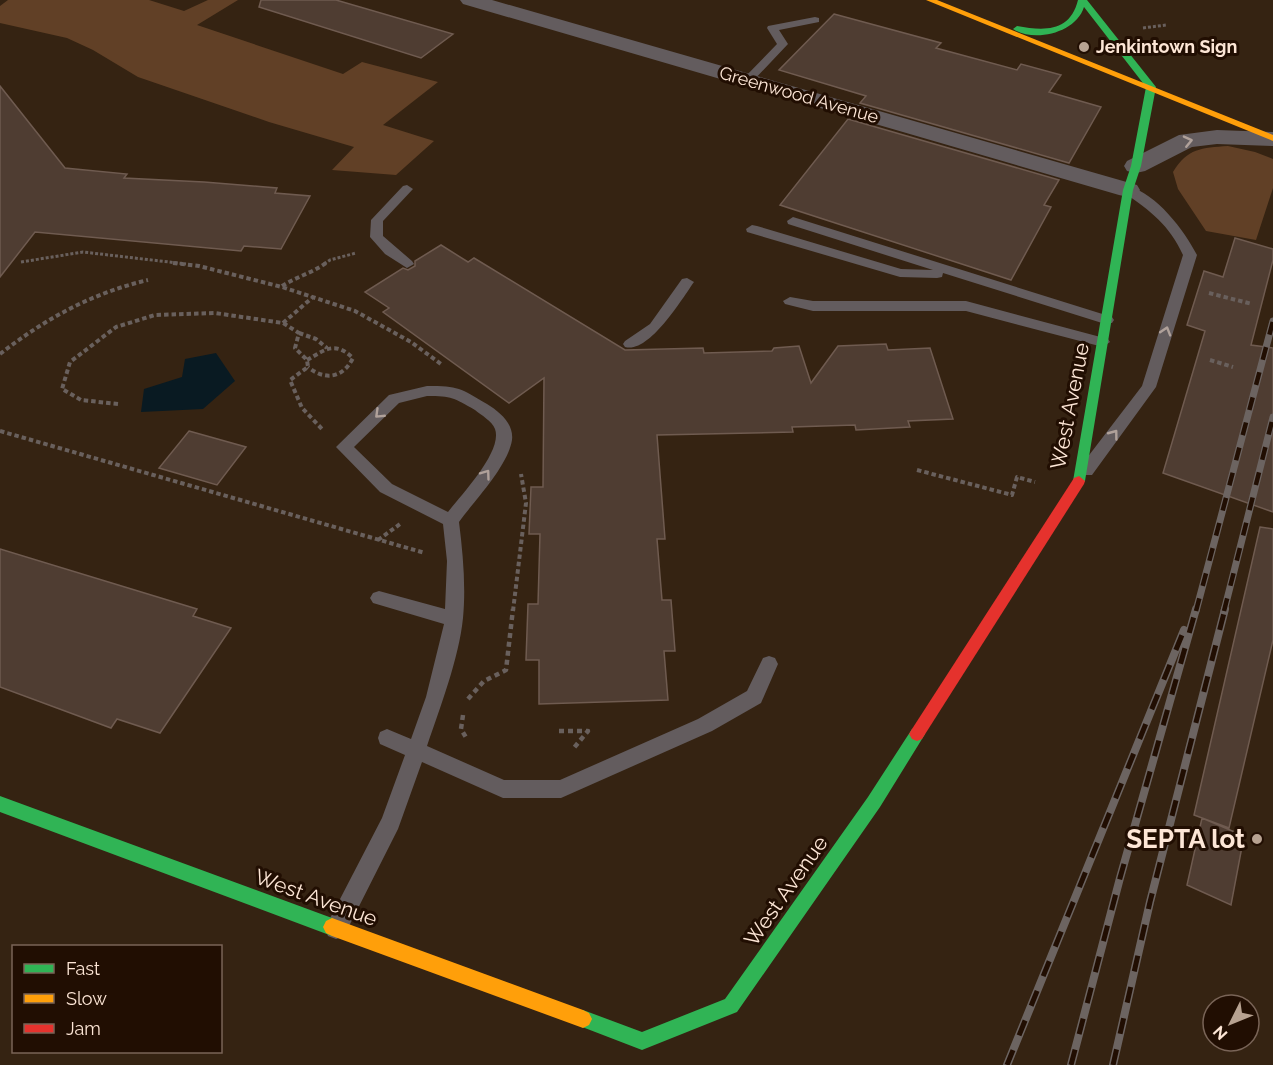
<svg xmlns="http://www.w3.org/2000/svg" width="1273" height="1065" font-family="Raleway,sans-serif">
<rect width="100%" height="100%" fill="#352312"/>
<!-- green -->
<path fill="#614026" d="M8,0H149L184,11L208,0H238L197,25L343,74L362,62L438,82L383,125L434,141L396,175L332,170L354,147L269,122L138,77L93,50L67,38L0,23V6Z
M1228,146L1255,152L1273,159V188L1256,240L1206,231L1178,189L1173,172C1188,148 1201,148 1228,146Z"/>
<!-- water -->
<path fill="#091a22" d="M216,353L235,381L203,409L141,412L144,389L182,377L185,359Z"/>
<!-- building -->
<path fill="#4f3d32" stroke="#6f5b50" stroke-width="1.5" d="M261,0H336L453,34L421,58L259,7Z
M834,14L941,43L936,48L1017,70L1021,64L1061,75L1049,92L1101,107L1069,163L860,103L866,96L779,70Z
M0,86L65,168L127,174L124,178L204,182L277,188L275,193L310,196L281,249L244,246L241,251L35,232L0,277Z
M848,119L1059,180L1044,205L1051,207L1011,280L780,205Z
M1235,238L1273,249V260L1251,345L1273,348V512L1163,473L1205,331L1187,325L1204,271L1223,277Z
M441,245L468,262L474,258L625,350L703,348L704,353L772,351L774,348L799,346L811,383L838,346L886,344L888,350L930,348L953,419L908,421L910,427L856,430L855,425L792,427L793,432L657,435L665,539H657L662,600H671L675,651H664L668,700L539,704V660H526L528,604H538L540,534H529L531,487H543L544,378L509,403L383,312L389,308L365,292L403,268L408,270L415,266V261Z
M189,431L246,447L217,485L159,468Z
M1260,527L1273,529V640L1229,828L1194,815Z
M0,549L197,609L193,616L231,628L160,733L117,719L111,728L0,687Z
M1202,818L1244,836L1231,905L1187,885Z"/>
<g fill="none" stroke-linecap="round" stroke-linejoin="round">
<!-- path-far2 -->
<path stroke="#69605d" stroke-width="3" stroke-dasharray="3 2" stroke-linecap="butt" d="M1143,28L1166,25
M21,262L83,252L186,264
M324,264L330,260L356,253"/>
<!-- path-far1 -->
<path stroke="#69605d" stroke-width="4" stroke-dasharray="4.5 3" stroke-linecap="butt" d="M173,263L199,266L282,287L355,311L411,342L441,364
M282,286C296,277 312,273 326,263
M1209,293L1252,304
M283,323L313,297
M299,333L316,339L327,348
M0,354C45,319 92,293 148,280
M307,360C326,349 335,341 353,358C343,378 325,381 308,367
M1210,360L1233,367
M118,404L81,400L62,389L70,362L116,327L155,315L215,313L283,323L299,333L295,348L307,360L308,367L290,380L302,408L323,430
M0,431L425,553
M917,470L1012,495L1017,477L1035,482
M378,540L400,524
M513,611L526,503L521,474"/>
<!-- path -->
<path stroke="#69605d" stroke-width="4.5" stroke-dasharray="5 4" stroke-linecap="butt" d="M468,699L484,681L506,670L513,609
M463,715L461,729L467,739
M559,731H588L573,749"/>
<!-- lane -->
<path fill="#635c5e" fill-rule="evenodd" d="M815,17L819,18V22L779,30L788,44L751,83H743V79L777,44L767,28L768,26Z
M407,185L413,189L383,221V236L412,261L414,264L407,268L385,254L370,237L371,220L403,186Z
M1128,186C1157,194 1184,230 1197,255L1156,387L1092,475H1080L1078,471L1080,467L1142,386L1183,255C1170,226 1150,210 1124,193L1122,190L1124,187Z
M793,217L1112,317L1114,320L1112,323H1102L943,273L942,277L937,278L900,277L747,232L746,229L752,225L757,226L901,269L933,270L788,224L787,221Z
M687,278L694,282C682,299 649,354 625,347L623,344L625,341L650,324L682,279Z
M790,297L813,301H966L1108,339L1110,342L1103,347L966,311H813L785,304L783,301Z
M427,386C459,386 460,388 487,404C500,412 514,424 512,440C508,466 474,501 459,522C463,554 466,587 463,618C459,658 440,708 427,746L504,780H560L698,719L747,691L763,658L769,656L775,658L778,664L761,703L712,731L561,798H503L422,762L398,829L344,936L336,939L328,936L325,928L382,818L405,755L380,744L378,738L380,732L387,729L411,739L426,697L444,624L373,603L370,598L373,593L379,591L445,609L447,561L443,524L380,492L336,447L389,395ZM427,396C452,396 454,398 475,410C481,415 492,421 495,429C503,451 462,494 448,512L392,484L354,447L399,403Z"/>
<!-- street -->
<path fill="#635c5e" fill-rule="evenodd" d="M460,0H492L1137,185L1140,190L1137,195L1128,197L1119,195L463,4Z
M1217,130L1273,132V146L1217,144L1192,147L1145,171L1136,173L1127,171L1124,166L1127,161L1179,135Z"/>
<!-- fast -->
<path fill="#30b455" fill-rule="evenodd" d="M1078,0H1087L1156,87L1141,166L1133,190L1085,481L1079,486L1073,481L1123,190L1131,166L1146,87L1084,7C1076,33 1034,43 1013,29L1017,26C1045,31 1070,32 1078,0Z
M917,727L922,729L925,734L922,739L880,807L737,1012L642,1050L577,1025L574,1019L577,1013L583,1010L642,1032L725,999L868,797L912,729Z
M0,796L332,918L338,921L341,927L338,933L332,936L0,812Z"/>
<!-- slow -->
<path fill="#ff9f0a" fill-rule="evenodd" d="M926,0H937L1273,135V141Z
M332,918L583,1010L589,1013L592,1019L589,1025L583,1028L332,936L326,933L323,927L326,921Z"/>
<!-- jam -->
<path fill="#e5322d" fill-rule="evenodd" d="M1079,476L1085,481L1084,484L922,739L917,741L912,739L909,734L912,729L1074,478Z"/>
<!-- rail-far1 casing -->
<g stroke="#6c6461" stroke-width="7">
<path id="rail-far1" d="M1196,611L1273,321
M1224,611L1273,417"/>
</g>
<!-- rail casing -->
<g stroke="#6c6461" stroke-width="8">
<path id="rail" d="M1007,1065L1184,630
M1071,1065L1120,878L1196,609
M1113,1065L1150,902L1225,609"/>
</g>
<!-- rail-far1 -->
<use href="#rail-far1" stroke="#210e02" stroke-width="4.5" stroke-dasharray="13" stroke-linecap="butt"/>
<!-- rail -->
<use href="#rail" stroke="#210e02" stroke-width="5" stroke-dasharray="16" stroke-linecap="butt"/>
</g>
<!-- one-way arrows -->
<defs><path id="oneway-chevron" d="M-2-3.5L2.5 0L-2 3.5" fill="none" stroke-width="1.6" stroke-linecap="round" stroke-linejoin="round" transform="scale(1.5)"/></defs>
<g stroke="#b0a19a">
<use href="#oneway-chevron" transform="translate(1188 141) rotate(-13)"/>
<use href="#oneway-chevron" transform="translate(1166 331) rotate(-73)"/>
<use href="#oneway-chevron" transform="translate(379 414) rotate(136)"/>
<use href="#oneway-chevron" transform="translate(1114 434) rotate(-53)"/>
<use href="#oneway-chevron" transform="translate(486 474) rotate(-54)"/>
</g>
<!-- markers -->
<g fill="#b7a291" stroke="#210e02" stroke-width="2">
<circle cx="1084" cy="47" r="6"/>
<circle cx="1257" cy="839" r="6"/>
</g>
<g text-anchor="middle" stroke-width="6" stroke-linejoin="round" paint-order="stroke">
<!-- far-poi labels -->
<g font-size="18" font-weight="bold" fill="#fde6d6" stroke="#210e02" text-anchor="start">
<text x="1096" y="53">Jenkintown Sign</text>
</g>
<!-- far-street labels -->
<g font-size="18" fill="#fde6d6" stroke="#210e02">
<text transform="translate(799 95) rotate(16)" y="6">Greenwood Avenue</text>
</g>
<!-- street labels -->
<g font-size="21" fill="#fde6d6" stroke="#210e02">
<text transform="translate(1070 406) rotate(-79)" y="7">West Avenue</text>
<text transform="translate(786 891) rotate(-55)" y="7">West Avenue</text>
<text transform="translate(316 898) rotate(20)" y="7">West Avenue</text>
</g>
<!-- near-poi labels -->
<g font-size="26" font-weight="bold" fill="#fde6d6" stroke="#210e02" text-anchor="end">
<text x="1245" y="848">SEPTA lot</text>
</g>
</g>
<!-- legend -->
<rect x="12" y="945" width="210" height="108" fill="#210e02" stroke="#796457" stroke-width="1.5"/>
<rect x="24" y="964" width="30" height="9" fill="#30b455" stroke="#796457" stroke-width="1.5"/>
<text x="66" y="975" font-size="18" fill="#fde6d6">Fast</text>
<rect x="24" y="994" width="30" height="9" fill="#ff9f0a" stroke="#796457" stroke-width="1.5"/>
<text x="66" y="1005" font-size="18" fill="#fde6d6">Slow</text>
<rect x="24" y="1024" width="30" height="9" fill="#e5322d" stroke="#796457" stroke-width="1.5"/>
<text x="66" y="1035" font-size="18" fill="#fde6d6">Jam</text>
<!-- north arrow -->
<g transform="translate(1231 1023) rotate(227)"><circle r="28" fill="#210e02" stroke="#796457" stroke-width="1.5"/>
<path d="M0-4.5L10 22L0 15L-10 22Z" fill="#b7a291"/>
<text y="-9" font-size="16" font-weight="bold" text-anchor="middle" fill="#fde6d6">N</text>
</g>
</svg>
